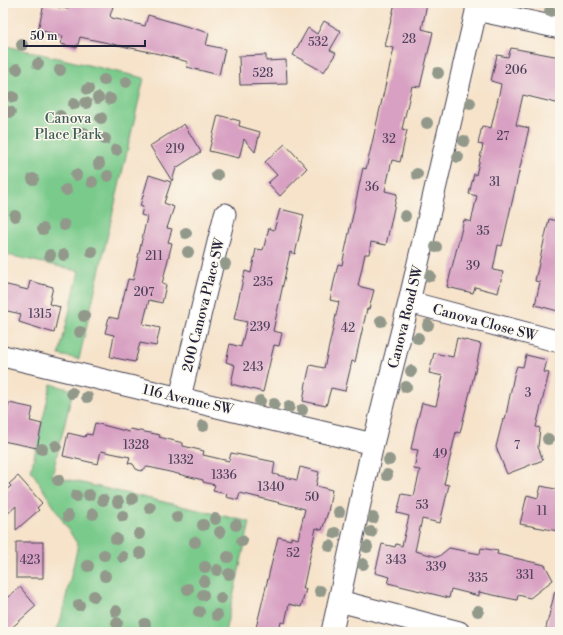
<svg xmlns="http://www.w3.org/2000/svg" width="563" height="635" font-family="'Libre Bodoni',serif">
<rect width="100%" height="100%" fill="#fbf7ec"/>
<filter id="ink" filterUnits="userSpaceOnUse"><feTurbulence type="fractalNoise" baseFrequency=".025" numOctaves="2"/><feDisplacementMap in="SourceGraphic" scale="8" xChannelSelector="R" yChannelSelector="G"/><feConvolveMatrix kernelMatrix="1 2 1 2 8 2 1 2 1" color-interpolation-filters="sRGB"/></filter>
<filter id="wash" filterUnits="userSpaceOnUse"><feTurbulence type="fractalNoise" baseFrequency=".012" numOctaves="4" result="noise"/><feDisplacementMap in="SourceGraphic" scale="16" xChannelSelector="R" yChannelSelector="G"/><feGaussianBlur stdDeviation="0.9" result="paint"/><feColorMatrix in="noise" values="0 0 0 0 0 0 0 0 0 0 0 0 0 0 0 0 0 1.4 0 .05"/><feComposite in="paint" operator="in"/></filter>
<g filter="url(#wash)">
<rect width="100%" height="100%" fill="#f6e3ca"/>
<!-- green -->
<path fill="#79ca8b" stroke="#4e7663" d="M6,46L144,78L79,359L59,355L79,271L3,254V59Z
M51,384L73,390L52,476L250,522L225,632H55L60,623L78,545L31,470Z"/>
<g id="blocks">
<!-- building -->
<path fill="#d8a0c2" d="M69,3H114L110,16L112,18L145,26L148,15L209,33L206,45L225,49L219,75L187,67L188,62L164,55L80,37L77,48L61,44L63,36L38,30L44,4L68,9Z
M395,3H427L422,29L433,32L420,87L412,86L402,129L407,130L400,162L392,160L385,191L397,194L386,245L371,242L369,254H365L358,286L374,290L369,309H367L355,362L352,361L345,391L331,388L326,406L303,401L306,383L310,365L324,368L339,302L330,300L338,264L342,265L363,168L366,169L394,48L385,46Z
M324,21L341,31L330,50L336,53L324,72L293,55L308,28L317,34Z
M511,48L560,57V104L523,95L516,125L529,128L502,246L498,245L493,270L503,272L498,293L475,287L473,293L447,287L464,220L471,222L477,196L469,194L474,174L476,175L483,145L478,144L482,126L491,128L500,90L501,84L491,81L497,55L508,57Z
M266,55V61L286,60L287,84L240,85L239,56Z
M218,115L240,121L239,126L260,132L255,152L244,139L239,158L209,151Z
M184,124L201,152L176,168L172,181L150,146Z
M285,144L307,168L280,196L268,183L277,175L265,162Z
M149,175L171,182L164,203L174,207L167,228L172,229L168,242L172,243L162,284L166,285L162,303L149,300L143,324L160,328L156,346L140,343L135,362L110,357L114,335L105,333L109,317L118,319L128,279L133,280L147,217L141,215L143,207L140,206Z
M280,209L304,215L295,254L290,252L273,331L282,333L279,346L274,345L263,392L231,384L235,365L226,362L230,344L241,347L247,322L234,319L245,271L251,273L256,249L263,250L269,228L274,230Z
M549,219L560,222V270L557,282L560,283V302L558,311L535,305L540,282L535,281Z
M30,281L53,287L49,304L60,307L54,333L19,322L21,314L3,310V284L28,290Z
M457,338L481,344L477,363L460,433L456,432L444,484L449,485L440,523L422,519L415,551L438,557L449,548L480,554L481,548L498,551L497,554L545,565L553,580L530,598L518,595L517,600L479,592V596L451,589L449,598L388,583L390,577L375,573L382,544L395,547L396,544L402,546L409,516L397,513L402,494L414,496L420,470L414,469L418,450L411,449L415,430L422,403L436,406L443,376L429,373L434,353L453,357Z
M526,355L547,360L544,372L549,373L536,427L540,428L538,447L543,460L507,474L496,447L503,419L505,420L514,375L517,366L523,367Z
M9,403L33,408L30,421L42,424L37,448L3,441L7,424L4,423Z
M95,423L129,432L130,429L160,435L159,437L183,443V446L204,451L203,455L229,461L231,453L275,462L273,474L297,480L300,467L319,472L316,486L332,490L328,512L322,530L316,528L303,589H306L301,607L289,604L285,623L281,622L279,632H255L278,537L291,540V537L298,539L305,509L240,493L238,500L226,497L227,494L213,491L215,485L203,482V480L153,468L147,467L141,471L136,469L133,464L128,463L130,457L101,451L98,464L63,456L68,433L85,437L86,434L92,435Z
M18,476L42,503L37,508L39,510L16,530V506L3,518V493L11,486L9,484Z
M541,486L560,490L558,531L520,524L527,495L538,498Z
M16,542H43V578H16Z
M20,587L36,606L7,632H3V601Z
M555,591H560V632H545Z"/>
</g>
</g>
<g filter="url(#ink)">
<use href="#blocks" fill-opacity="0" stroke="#423f50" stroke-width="1"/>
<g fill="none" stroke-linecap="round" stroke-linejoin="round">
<!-- minor casing -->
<g stroke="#423f50" stroke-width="23">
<path id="minor" d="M476,10L560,28
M409,302L560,342
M3,356L373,444
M180,397L225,214
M339,601L459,632
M332,632L373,444L409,302L478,3"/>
</g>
<!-- minor -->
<use href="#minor" stroke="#fff" stroke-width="21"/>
</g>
<!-- trees -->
<g fill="#92998b">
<circle cx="550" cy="11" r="6"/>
<circle cx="22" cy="45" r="6"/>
<circle cx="38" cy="64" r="6"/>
<circle cx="17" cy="69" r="6"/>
<circle cx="60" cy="70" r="6"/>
<circle cx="438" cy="73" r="6"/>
<circle cx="104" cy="80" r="6"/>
<circle cx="126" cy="82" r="6"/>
<circle cx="88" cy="89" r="6"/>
<circle cx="13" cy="97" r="6"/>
<circle cx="98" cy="98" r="6"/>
<circle cx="110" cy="99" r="6"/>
<circle cx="86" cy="103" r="6"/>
<circle cx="470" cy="103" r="6"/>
<circle cx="74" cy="104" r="6"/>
<circle cx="10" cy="112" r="6"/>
<circle cx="60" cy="116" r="6"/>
<circle cx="101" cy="118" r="6"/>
<circle cx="427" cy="123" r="6"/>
<circle cx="84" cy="133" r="6"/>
<circle cx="105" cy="139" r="6"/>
<circle cx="464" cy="141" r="6"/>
<circle cx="116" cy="150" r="6"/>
<circle cx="458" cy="157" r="6"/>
<circle cx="99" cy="164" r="6"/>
<circle cx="417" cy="174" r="6"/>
<circle cx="76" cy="175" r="6"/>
<circle cx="217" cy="175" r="6"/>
<circle cx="108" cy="176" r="6"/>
<circle cx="33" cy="179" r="6"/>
<circle cx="92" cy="182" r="6"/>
<circle cx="66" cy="190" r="6"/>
<circle cx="15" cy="216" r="6"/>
<circle cx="405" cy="216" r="6"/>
<circle cx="64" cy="225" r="6"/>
<circle cx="43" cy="229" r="6"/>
<circle cx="186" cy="233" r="6"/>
<circle cx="436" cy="247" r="6"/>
<circle cx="92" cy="252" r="6"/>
<circle cx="188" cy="252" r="6"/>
<circle cx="50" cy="255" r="6"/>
<circle cx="64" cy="255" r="6"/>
<circle cx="225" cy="264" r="6"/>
<circle cx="430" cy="276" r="6"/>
<circle cx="84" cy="316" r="6"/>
<circle cx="381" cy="321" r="6"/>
<circle cx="428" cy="325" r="6"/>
<circle cx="80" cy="332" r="6"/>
<circle cx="418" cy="338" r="6"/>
<circle cx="411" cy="371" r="6"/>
<circle cx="406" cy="387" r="6"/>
<circle cx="72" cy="393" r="6"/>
<circle cx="87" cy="397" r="6"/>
<circle cx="260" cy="401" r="6"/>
<circle cx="274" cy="404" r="6"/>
<circle cx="289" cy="407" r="6"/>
<circle cx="302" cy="410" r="6"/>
<circle cx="203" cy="426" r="6"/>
<circle cx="548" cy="439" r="6"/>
<circle cx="56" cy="446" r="6"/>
<circle cx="42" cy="449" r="6"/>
<circle cx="389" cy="460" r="6"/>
<circle cx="387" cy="475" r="6"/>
<circle cx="58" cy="480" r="6"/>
<circle cx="89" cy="495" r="6"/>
<circle cx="76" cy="496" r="6"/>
<circle cx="132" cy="499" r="6"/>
<circle cx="103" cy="500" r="6"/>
<circle cx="118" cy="502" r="6"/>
<circle cx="150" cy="508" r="6"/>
<circle cx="339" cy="512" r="6"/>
<circle cx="93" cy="514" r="6"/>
<circle cx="68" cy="516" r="6"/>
<circle cx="123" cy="516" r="6"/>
<circle cx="177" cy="517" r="6"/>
<circle cx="373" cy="518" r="6"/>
<circle cx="215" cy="519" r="6"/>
<circle cx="203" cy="525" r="6"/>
<circle cx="236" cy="525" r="6"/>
<circle cx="220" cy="532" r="6"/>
<circle cx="371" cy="532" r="6"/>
<circle cx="335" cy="533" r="6"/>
<circle cx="139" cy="534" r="6"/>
<circle cx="116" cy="539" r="6"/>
<circle cx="242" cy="541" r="6"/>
<circle cx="195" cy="542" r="6"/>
<circle cx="330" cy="546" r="6"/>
<circle cx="367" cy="547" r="6"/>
<circle cx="140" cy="553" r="6"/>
<circle cx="104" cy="555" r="6"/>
<circle cx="123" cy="557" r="6"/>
<circle cx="228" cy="557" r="6"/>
<circle cx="363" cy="564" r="6"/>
<circle cx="88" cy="566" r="6"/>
<circle cx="205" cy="567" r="6"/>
<circle cx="217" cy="570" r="6"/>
<circle cx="229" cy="574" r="6"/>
<circle cx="105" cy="576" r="6"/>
<circle cx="204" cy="581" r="6"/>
<circle cx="188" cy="589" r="6"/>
<circle cx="320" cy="591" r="6"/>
<circle cx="203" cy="595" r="6"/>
<circle cx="94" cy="596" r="6"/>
<circle cx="221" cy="598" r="6"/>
<circle cx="79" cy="605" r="6"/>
<circle cx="116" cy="611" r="6"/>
<circle cx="478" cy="611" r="6"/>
<circle cx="199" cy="612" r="6"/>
<circle cx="217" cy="615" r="6"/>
<circle cx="117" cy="623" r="6"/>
<circle cx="145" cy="624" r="6"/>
</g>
</g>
<g text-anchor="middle" stroke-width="3" stroke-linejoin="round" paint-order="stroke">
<!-- number labels -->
<g font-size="12" fill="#50425d">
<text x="409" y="43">28</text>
<text x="318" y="46">532</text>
<text x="516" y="74">206</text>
<text x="263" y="77">528</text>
<text x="503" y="140">27</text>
<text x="389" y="143">32</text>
<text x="175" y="153">219</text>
<text x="495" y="186">31</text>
<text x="372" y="191">36</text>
<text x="483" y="235">35</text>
<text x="154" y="260">211</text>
<text x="473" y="270">39</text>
<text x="263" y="286">235</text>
<text x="144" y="296">207</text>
<text x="40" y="318">1315</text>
<text x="260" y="331">239</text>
<text x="348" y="332">42</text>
<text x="253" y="371">243</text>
<text x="528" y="397">3</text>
<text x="136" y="449">1328</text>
<text x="517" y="449">7</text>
<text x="440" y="458">49</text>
<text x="181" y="464">1332</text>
<text x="224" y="479">1336</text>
<text x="271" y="491">1340</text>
<text x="312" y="501">50</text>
<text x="422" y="509">53</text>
<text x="542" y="515">11</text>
<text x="293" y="557">52</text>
<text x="30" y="564">423</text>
<text x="396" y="564">343</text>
<text x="436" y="571">339</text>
<text x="525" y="579">331</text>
<text x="478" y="582">335</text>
</g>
<!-- park labels -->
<g font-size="14" fill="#405d57" stroke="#fbf7ec">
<text x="68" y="123">Canova<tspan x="68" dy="16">Place Park</tspan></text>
</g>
<!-- street labels -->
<g font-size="14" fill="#22223b" stroke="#fbf7ec">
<text transform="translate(203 305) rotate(-76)" y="5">200 Canova Place SW</text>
<text transform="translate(405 317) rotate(-76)" y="5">Canova Road SW</text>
<text transform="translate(485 322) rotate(15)" y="5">Canova Close SW</text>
<text transform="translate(188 399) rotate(13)" y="5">116 Avenue SW</text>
</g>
</g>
<!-- margin -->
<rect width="563" height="635" fill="none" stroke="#fbf7ec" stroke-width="16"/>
<!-- scale -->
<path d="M24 40v6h121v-6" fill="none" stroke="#22223b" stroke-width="2"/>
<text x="30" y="40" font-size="12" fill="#22223b" stroke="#fbf7ec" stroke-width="3" paint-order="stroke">50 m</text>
</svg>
